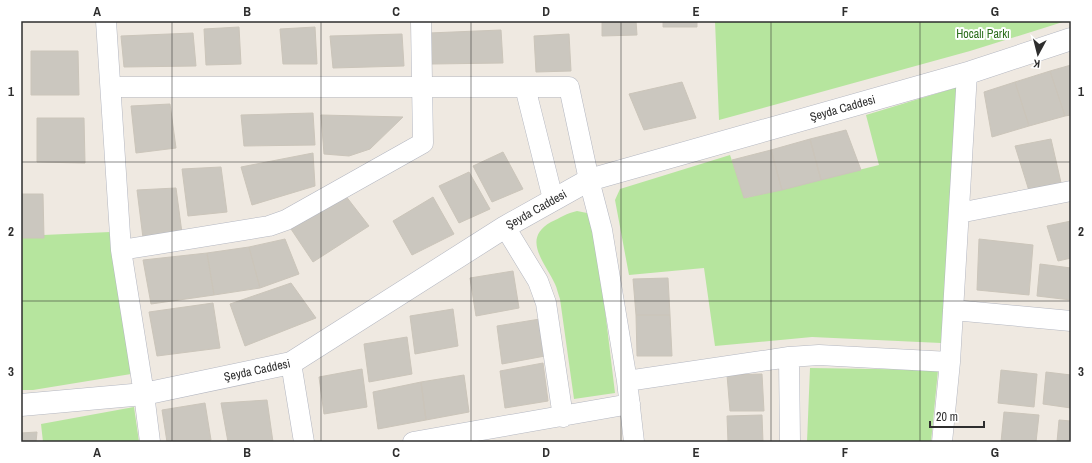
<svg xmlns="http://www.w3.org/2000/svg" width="1092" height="463" font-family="'Archivo Narrow',sans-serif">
<rect width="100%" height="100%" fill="#efe9e1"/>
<!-- green -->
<path fill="#b6e59e" d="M715,21H1066L970,51L719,120Z
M958,87L941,343L812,337L715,346L704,268L629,275L615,200L620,189L730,155L745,198L879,165L866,115Z
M577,211L587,213L595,227L615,393L574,399L560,299C558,294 557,288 555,284C545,262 521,239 551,222C560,218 567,213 577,211Z
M110,232L131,374L33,390H21V236Z
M810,368L938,370L931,442H807Z
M134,407L139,442H43L41,424Z"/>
<!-- building -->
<path fill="#cbc7bf" stroke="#cbc5ba" d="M602,21H636L637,35L602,36Z
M663,21H697V27H663Z
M239,27L241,64L206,65L204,29Z
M315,27L317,64H283L280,29Z
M501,30L503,63L432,64L429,33Z
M193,33L196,66L124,67L121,36Z
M402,34L404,66L333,68L330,36Z
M569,34L571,71L536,72L534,36Z
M31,51H78L79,95H31Z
M1071,65V115L1065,116L1050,71Z
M1050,71L1065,116L1029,126L1015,82Z
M682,82L696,118L644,130L629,94Z
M1015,82L1029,126L992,137L984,92Z
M170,104L176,148L136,153L131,106Z
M313,113L315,145L244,146L241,115Z
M321,115L403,117L370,149L349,156L324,154Z
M37,118H84L85,163L37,162Z
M846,130L861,170L821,180L810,139Z
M810,139L821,180L782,190L771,150Z
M1051,139L1062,187L1030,194L1015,146Z
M771,150L782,190L744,198L732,160Z
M503,152L523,189L492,202L473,166Z
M313,153L315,186L252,205L241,167Z
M221,167L227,212L188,216L182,169Z
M469,172L490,209L459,223L439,186Z
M176,188L182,233L143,238L137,190Z
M21,194H43L44,238H21Z
M345,195L369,226L313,262L291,229Z
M433,197L454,234L412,255L393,221Z
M1071,221V258L1058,261L1047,226Z
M285,239L299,274L260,288L249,247Z
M979,239L1033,245L1029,295L977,290Z
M249,247L260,288L214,295L207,253Z
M207,253L214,295L151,304L143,260Z
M1040,264L1071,268V300L1037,296Z
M513,271L519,308L476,316L470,278Z
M668,278L670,315H636L633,279Z
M291,283L316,318L245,346L230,304Z
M213,303L220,348L157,356L149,312Z
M453,309L458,346L415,354L410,316Z
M636,315H670L672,356H637Z
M540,319L545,356L502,364L497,326Z
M407,337L412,374L369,382L364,344Z
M543,363L548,401L505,408L500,371Z
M362,369L367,407L324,414L319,377Z
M1001,370L1037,374L1034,407L998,403Z
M1046,372L1071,375V408L1043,404Z
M762,374L764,411H730L727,375Z
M464,375L469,412L426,420L421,382Z
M421,382L426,420L378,429L373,392Z
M267,400L273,442H228L221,403Z
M205,403L211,440L200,442H167L162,410Z
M1004,412L1039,415L1036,442H1001Z
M762,415L763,442H728L727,416Z
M1059,420L1071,421V442H1057Z
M37,432L36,442H21V433Z"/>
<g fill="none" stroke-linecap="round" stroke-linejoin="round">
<!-- street casing -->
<g stroke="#b4b7c1" stroke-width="21">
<path id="street" d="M106,21L121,250L144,394L150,442
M111,87H569L589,180L602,230L627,381L634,442
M525,87L553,199
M959,213L1071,191
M505,227L538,281L546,303L563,417
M121,250L269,226L286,220L423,143L421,21
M953,310L1071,321
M789,357L819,355L950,362
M291,363L304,442
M627,381L789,357L790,442
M413,442L630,404
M942,442L950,362L967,73"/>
</g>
<!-- secondary casing -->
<g stroke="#b4b7c1" stroke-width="23">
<g id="secondary">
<path id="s1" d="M21,405L144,394L291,363L505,227L589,180L971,72L1071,39"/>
</g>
</g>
<!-- street -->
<use href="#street" stroke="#fff" stroke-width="20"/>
<!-- secondary -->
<use href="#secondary" stroke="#fff" stroke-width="22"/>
</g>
<!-- grid -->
<path fill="none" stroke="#2e2e2e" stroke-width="1" stroke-opacity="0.55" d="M172,21V442M321,21V442M471,21V442M621,21V442M771,21V442M920,21V442M21,162H1071M21,301H1071"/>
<g text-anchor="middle" stroke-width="4" stroke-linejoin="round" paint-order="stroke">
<!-- park labels -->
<g font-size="12" fill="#2c6e1b" stroke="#fff">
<text x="983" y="38">Hocalı Parkı</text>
</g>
<!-- street labels -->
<g font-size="12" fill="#2e2e2e" stroke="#fff">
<text dy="4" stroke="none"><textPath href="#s1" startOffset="887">Şeyda Caddesi</textPath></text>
<text dy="4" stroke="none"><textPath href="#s1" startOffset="563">Şeyda Caddesi</textPath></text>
<text dy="4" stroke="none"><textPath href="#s1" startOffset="239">Şeyda Caddesi</textPath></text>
</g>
</g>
<!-- border -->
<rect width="1092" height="463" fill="none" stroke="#ffffff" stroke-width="44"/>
<!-- north arrow -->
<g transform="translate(1038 54) rotate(187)" stroke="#ffffff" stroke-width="3" paint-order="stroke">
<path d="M0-3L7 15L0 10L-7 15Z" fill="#2e2e2e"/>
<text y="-6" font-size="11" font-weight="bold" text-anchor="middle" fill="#2e2e2e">K</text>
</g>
<!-- scale -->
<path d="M930 421v6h54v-6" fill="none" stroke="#2e2e2e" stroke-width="2"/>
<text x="936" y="421" font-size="12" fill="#2e2e2e" stroke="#ffffff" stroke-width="3" paint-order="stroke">20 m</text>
<rect x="22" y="22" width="1048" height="419" fill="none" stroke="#2e2e2e" stroke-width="1.5"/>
<g font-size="13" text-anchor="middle" font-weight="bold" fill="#2e2e2e">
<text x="97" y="16">A</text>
<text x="247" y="16">B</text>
<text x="396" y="16">C</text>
<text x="546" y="16">D</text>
<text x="696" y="16">E</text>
<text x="845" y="16">F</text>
<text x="995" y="16">G</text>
<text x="11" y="96">1</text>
<text x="1081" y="96">1</text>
<text x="11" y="236">2</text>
<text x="1081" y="236">2</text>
<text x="11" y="376">3</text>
<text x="1081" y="376">3</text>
<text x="97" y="457">A</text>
<text x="247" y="457">B</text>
<text x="396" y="457">C</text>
<text x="546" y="457">D</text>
<text x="696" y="457">E</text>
<text x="845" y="457">F</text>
<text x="995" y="457">G</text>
</g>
</svg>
